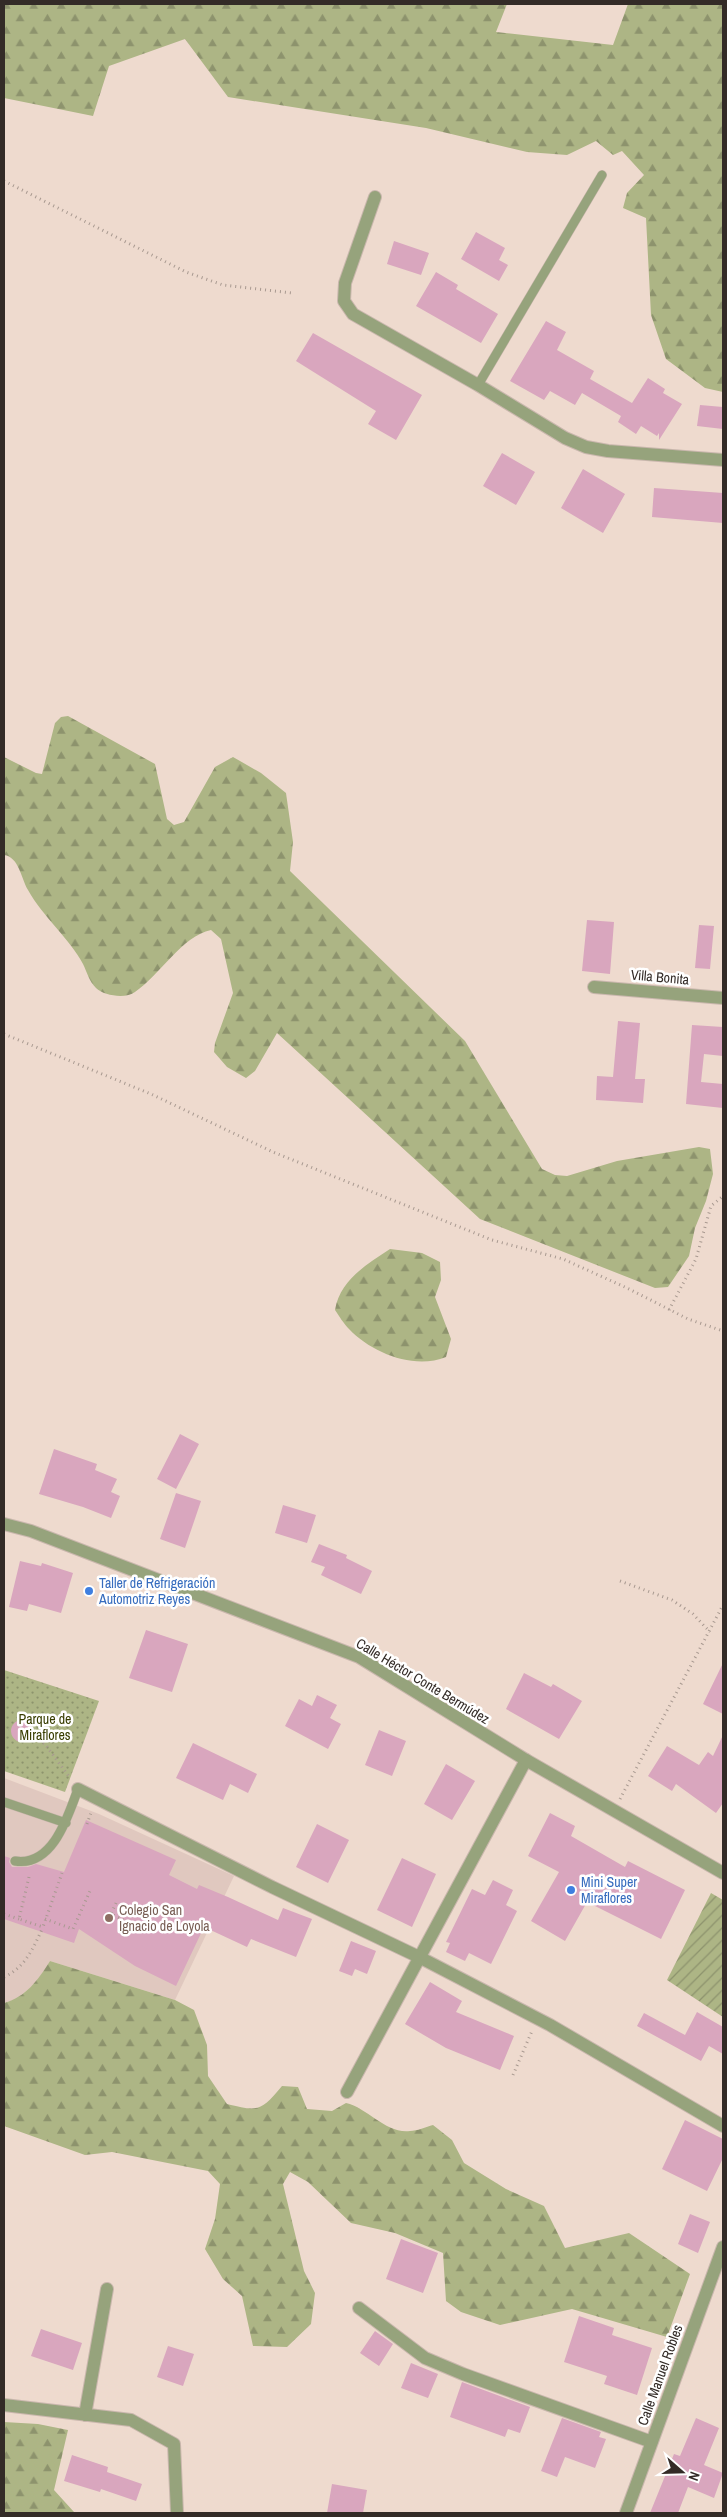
<svg xmlns="http://www.w3.org/2000/svg" width="727" height="2517" font-family="'Archivo Narrow',sans-serif">
<defs>
<pattern id="forest-firs" width="22" height="20" patternUnits="userSpaceOnUse" patternTransform="scale(1.25)"><rect width="22" height="20" fill="#adb585"/><path d="M5 1l3.5 6h-7zM16 11l3.5 6h-7z" fill="#8d936d"/></pattern>
<pattern id="park-dots" width="8" height="8" patternUnits="userSpaceOnUse" patternTransform="scale(1.25)"><rect width="8" height="8" fill="#adb585"/><path d="M2 2h.1M6 6h.1" fill="none" stroke="#8d936d" stroke-width="1.8" stroke-linecap="round"/></pattern>
<pattern id="garden-furrows" width="10" height="10" patternUnits="userSpaceOnUse" patternTransform="scale(1.25)"><rect width="10" height="10" fill="#adb585"/><path d="M-1 1l2-2M0 10L10 0M9 11l2-2" fill="none" stroke="#8d936d"/></pattern>
</defs>
<rect width="100%" height="100%" fill="#eedace"/>
<!-- education -->
<path fill="#e0c8bf" d="M4,1778L99,1814L234,1876L175,2000L50,1961L36,1983L16,1999L4,2003Z"/>
<!-- forest -->
<path fill="url(#forest-firs)" d="M4,4H507L496,32L613,45L628,4H723V392L705,388L666,359L651,315L646,218L623,208L627,193L644,175L622,151L613,155L596,141L567,155L527,152L426,128L228,97L185,39L109,66L93,116L4,98Z
M68,716L155,764L167,819L174,825L184,822L215,767L233,757L261,773L286,793L293,842L290,871L465,1041L542,1169L555,1175L567,1176L617,1161L699,1147L710,1149L713,1174L706,1201L695,1228L689,1256L668,1287L655,1288L480,1219L277,1033L255,1071L246,1078L227,1067L214,1052L215,1043L233,993L221,939L211,930C182,936 160,975 135,992C126,999 104,996 96,988C89,981 87,972 83,964C70,939 43,917 28,890C21,878 19,857 4,855V757L36,773L42,774L55,723L61,717Z
M390,1249L422,1253L440,1262L441,1280L435,1297L451,1339L446,1357C414,1370 372,1353 349,1329C344,1324 339,1316 335,1310C340,1280 366,1265 390,1249Z
M50,1961L175,2000L194,2010L207,2045L208,2076L227,2104C259,2112 261,2111 282,2086L298,2087L307,2109L332,2111L346,2103C368,2108 386,2134 410,2131C417,2131 426,2127 433,2125L452,2140L464,2163L506,2189L544,2206L565,2248L629,2233L690,2274L667,2337L572,2309L500,2325L461,2312L446,2301L443,2253L395,2233L351,2223L308,2182L290,2172L283,2184L304,2271L315,2293L311,2324L287,2347L253,2346L242,2296L223,2279L205,2249L215,2219L220,2184L208,2171L112,2152L85,2155L4,2126V2003C26,1997 38,1980 50,1961Z
M4,2422L38,2424L68,2430L54,2490L74,2512L81,2513H4Z"/>
<!-- park -->
<path fill="url(#park-dots)" d="M4,1670L99,1701L65,1792L4,1771Z"/>
<!-- garden -->
<path fill="url(#garden-furrows)" d="M711,1893L723,1900V2017L667,1980Z"/>
<!-- building -->
<path fill="#d9a6be" d="M476,232L505,248L499,260L508,265L499,281L461,259Z
M394,241L429,253L421,275L387,264Z
M436,272L458,285L456,289L498,314L481,343L416,306Z
M546,321L566,332L557,350L594,371L590,379L632,403L648,378L665,389L663,393L682,404L659,440V433L657,436L641,426L636,434L618,422L621,416L582,393L575,405L550,391L544,400L510,381Z
M313,333L422,395L396,440L368,424L376,411L296,361Z
M700,405L723,407V429L697,426Z
M502,453L535,472L516,505L483,486Z
M583,469L625,494L603,533L561,508Z
M654,488L723,493V523L652,517Z
M587,920L614,922L610,974L582,971Z
M699,925L714,926L710,969L695,968Z
M618,1021L640,1023L635,1079H645L643,1103L596,1100L597,1076L613,1077Z
M692,1025L723,1027V1056L704,1054L701,1082L723,1084V1108L686,1104Z
M180,1434L199,1444L176,1489L157,1479Z
M54,1449L97,1464L95,1470L117,1479L111,1492L120,1496L111,1518L83,1507L39,1494Z
M176,1493L201,1501L185,1548L160,1539Z
M283,1505L316,1515L307,1543L275,1533Z
M319,1544L347,1555L346,1558L372,1571L361,1594L321,1575L325,1567L311,1562Z
M20,1561L41,1566L42,1563L73,1573L61,1613L29,1604L27,1611L9,1607Z
M146,1630L188,1644L172,1692L129,1678Z
M723,1663V1714L703,1704Z
M524,1673L551,1687L553,1684L582,1701L559,1739L506,1709Z
M317,1695L337,1705L330,1718L341,1724L328,1749L285,1726L299,1699L312,1706Z
M11 1731a11 11 0 1 1 22 0a11 11 0 1 1-22 0Z
M379,1730L406,1741L392,1776L365,1765Z
M723,1735V1803L716,1813L676,1784L672,1791L648,1776L667,1746L699,1765L708,1752L713,1756Z
M193,1743L257,1774L248,1793L230,1784L223,1800L176,1778Z
M446,1764L475,1781L452,1820L424,1804Z
M550,1813L575,1826L571,1836L625,1867L628,1861L685,1890L661,1939L587,1902L565,1941L531,1921L559,1872L528,1856Z
M86,1820L176,1860L169,1875L197,1889L199,1885L228,1897L278,1920L283,1908L312,1919L296,1957L251,1939L247,1947L204,1927L176,1986L135,1966L79,1929L74,1943L4,1919V1856L10,1858L9,1862L12,1867H28L36,1864L64,1872Z
M317,1824L349,1840L328,1883L296,1867Z
M402,1858L436,1874L412,1927L377,1910Z
M493,1880L513,1890L506,1905L517,1911L491,1964L469,1953L465,1961L446,1952L450,1943L446,1942L472,1889L485,1895Z
M351,1941L376,1951L367,1974L355,1969L352,1976L339,1971Z
M430,1982L462,2001L456,2012L514,2036L500,2070L446,2048L405,2024Z
M697,2012L723,2027V2054L709,2046L701,2061L637,2026L644,2013L685,2035Z
M685,2120L723,2139V2158L707,2191L662,2169Z
M690,2214L710,2222L698,2253L678,2244Z
M401,2239L438,2253L423,2293L386,2279Z
M579,2316L614,2328L612,2335L652,2348L637,2395L604,2384L607,2376L564,2362Z
M41,2329L82,2343L73,2370L31,2356Z
M375,2331L393,2344L379,2366L360,2353Z
M168,2346L194,2354L183,2386L157,2377Z
M411,2363L438,2374L428,2398L401,2388Z
M462,2382L530,2407L520,2433L508,2429L505,2437L450,2417Z
M562,2418L601,2432L599,2437L606,2439L595,2468L565,2457L557,2477L541,2471Z
M696,2418L719,2428L704,2465L723,2473L714,2498L688,2487L678,2513H650L674,2454L680,2456Z
M72,2455L108,2467L107,2472L142,2484L136,2501L101,2489L100,2492L64,2481Z
M332,2484L367,2490L363,2513H327Z"/>
<g fill="none" stroke-linecap="round" stroke-linejoin="round">
<!-- service casing -->
<g stroke="#c9b7ad" stroke-width="10">
<path id="service" d="M478,385L602,175
M4,1802L66,1823
M15,1861C53,1867 68,1816 78,1789"/>
</g>
<!-- minor casing -->
<g stroke="#c9b7ad" stroke-width="14">
<path id="minor" d="M375,197L345,283L344,301L353,314L478,385L565,438L586,447L608,451L723,460
M594,987L723,998
M78,1789L272,1887L419,1957L550,2025L723,2126
M347,2092L526,1760
M359,2308L425,2358L463,2374L652,2442
M4,2405L131,2420L174,2444L177,2513
M85,2415L107,2289
M626,2513L723,2247"/>
</g>
<!-- tertiary casing -->
<g stroke="#c9b7ad" stroke-width="14">
<path id="tertiary" d="M4,1524L31,1531L359,1657L526,1760L723,1873"/>
</g>
<!-- path -->
<path stroke="#a89990" stroke-width="3" stroke-dasharray="1 4" stroke-linecap="butt" d="M4,181L186,272L223,285L292,293
M4,1034L151,1094L273,1152L492,1240L563,1259L627,1288L688,1319L723,1331
M669,1310L696,1259L711,1206L722,1197
M620,1581L672,1600L693,1614L710,1632
M4,1727L9,1729
M30,1736L45,1744L70,1778
M620,1799L723,1605
M87,1824L92,1810
M29,1877L19,1919L43,1927L62,1873
M116,1903L111,1914L136,1926
M4,1914L19,1919
M45,1919L73,1929L90,1891
M4,1977C25,1968 34,1947 43,1927
M513,2075L532,2031"/>
<!-- service -->
<use href="#service" stroke="#96a37c" stroke-width="9"/>
<!-- minor -->
<use href="#minor" stroke="#96a37c" stroke-width="12"/>
<!-- tertiary -->
<use href="#tertiary" stroke="#96a37c" stroke-width="12"/>
</g>
<!-- markers -->
<g fill="#3f7fe0" stroke="#fff" stroke-width="2">
<circle cx="89" cy="1591" r="5"/>
<circle cx="571" cy="1890" r="5"/>
</g>
<circle fill="#8d6e63" stroke="#fff" stroke-width="2" cx="109" cy="1918" r="5"/>
<g text-anchor="middle" stroke-width="5" stroke-linejoin="round" paint-order="stroke">
<!-- street labels -->
<g font-size="14" fill="#332b27" stroke="#fff">
<text transform="translate(660 977) rotate(5)" y="5">Villa Bonita</text>
<text transform="translate(423 1681) rotate(31)" y="5">Calle Héctor Conte Bermúdez</text>
<text transform="translate(660 2375) rotate(-70)" y="5">Calle Manuel Robles</text>
</g>
<!-- shop labels -->
<g font-size="14" fill="#366cbe" stroke="#fff" text-anchor="start">
<text x="99" y="1588">Taller de Refrigeración<tspan x="99" dy="16">Automotriz Reyes</tspan></text>
<text x="581" y="1887">Mini Super<tspan x="581" dy="16">Miraflores</tspan></text>
</g>
<!-- park labels -->
<g font-size="14" fill="#383d00" stroke="#fff">
<text x="45" y="1724">Parque de<tspan x="45" dy="16">Miraflores</tspan></text>
</g>
<!-- education labels -->
<g font-size="14" fill="#785e54" stroke="#fff" text-anchor="start">
<text x="119" y="1915">Colegio San<tspan x="119" dy="16">Ignacio de Loyola</tspan></text>
</g>
</g>
<!-- border -->
<rect width="727" height="2517" fill="none" stroke="#332b27" stroke-width="10"/>
<!-- north arrow -->
<g transform="translate(682 2472) rotate(110)" stroke="#ffffff" stroke-width="4" paint-order="stroke">
<path d="M0-4L9 19L0 12L-9 19Z" fill="#332b27"/>
<text y="-8" font-size="14" font-weight="bold" text-anchor="middle" fill="#332b27">N</text>
</g>
</svg>
